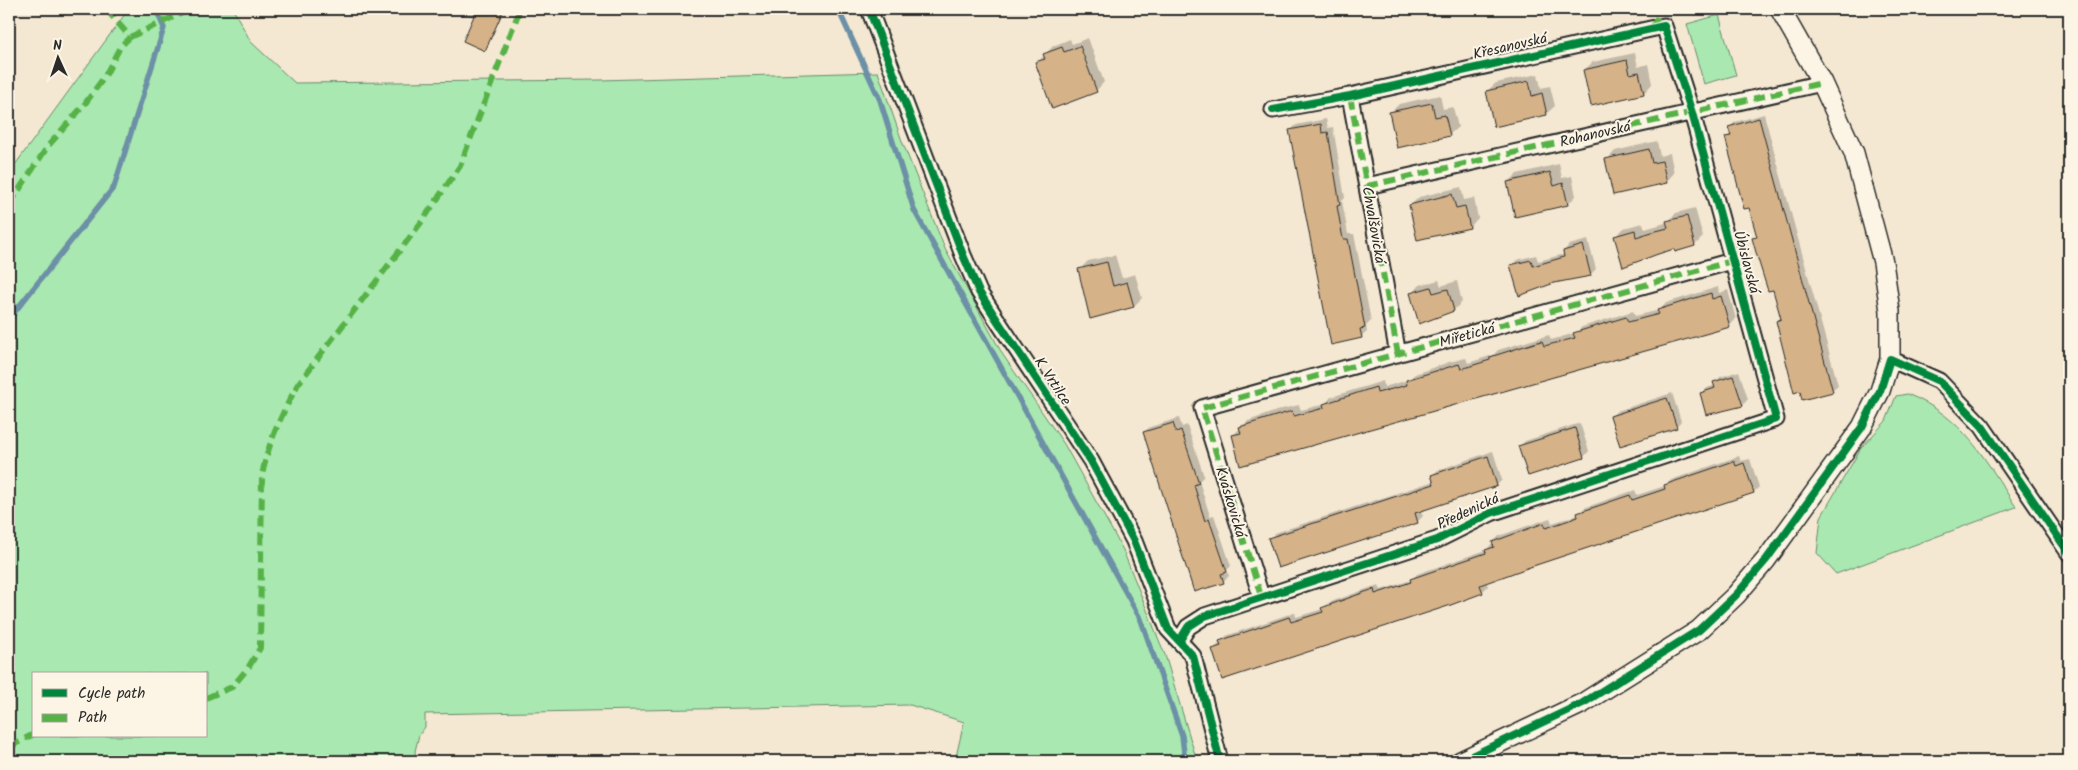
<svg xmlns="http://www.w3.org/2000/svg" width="2078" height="770" font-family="Kalam,sans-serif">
<rect width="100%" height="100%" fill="#f4e8d2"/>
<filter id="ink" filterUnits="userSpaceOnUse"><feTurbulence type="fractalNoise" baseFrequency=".02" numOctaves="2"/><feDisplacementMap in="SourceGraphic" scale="10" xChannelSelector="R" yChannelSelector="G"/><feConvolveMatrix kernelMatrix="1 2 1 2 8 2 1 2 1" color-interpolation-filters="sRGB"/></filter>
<g filter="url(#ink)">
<!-- green -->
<path fill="#a9e8b0" stroke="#6a8a6e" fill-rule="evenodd" d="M122,9H233L251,42L295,83L600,80L878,72L902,141L945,249L1003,355L1064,444L1122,548L1165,655L1197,761H955L964,722L910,705L425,714V727L419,735L415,751L416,761H9V173L125,14ZM34,674H206V736H34Z
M1719,15L1736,75L1704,84L1687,24Z
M1907,394C1963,416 1985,459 2016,507L1836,574L1817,553L1821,517L1861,448L1886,421L1896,396Z"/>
<!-- shadow -->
<path fill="#0003" d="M453,9H504L485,49L475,18Z
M1088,38L1104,82L1096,91L1037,63L1053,46L1070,39L1072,44Z
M1635,53L1638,67L1648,64L1652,84L1644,93L1584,70L1593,62Z
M1538,74L1541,88L1550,86L1555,106L1546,114L1487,91L1496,83Z
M1440,95L1443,109L1453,107L1458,127L1449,135L1390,113L1399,104Z
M1764,114L1838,385L1832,390H1801L1777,321L1782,317L1774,289L1753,239L1757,234L1727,137L1731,133L1730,127L1735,122Z
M1326,119L1328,128L1333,127L1345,198L1342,201L1348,234H1354L1371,321L1366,326L1367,332L1361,337L1291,130L1296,125Z
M1657,141L1660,156L1670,153L1674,173L1666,182L1607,160L1615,151Z
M1559,164L1562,178L1572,176L1576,196L1568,204L1516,216L1509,182L1517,174Z
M1461,187L1464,200L1474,198L1478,218L1470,227L1418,239L1411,205L1419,197Z
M1695,208L1703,237L1695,245L1647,256L1643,260L1623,265L1616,236L1624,228L1643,223L1645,229L1662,224L1668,222L1676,213Z
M1588,240L1596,269L1591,274L1543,285L1539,289L1520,294L1512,265L1517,260L1536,255L1538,261L1565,254L1564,251L1569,245Z
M1115,255L1122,278L1135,274L1142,298L1134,306L1091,317L1080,269L1088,261Z
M1439,280L1441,286L1457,281L1462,302L1454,310L1420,322L1412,294L1420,285Z
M1718,287L1719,293L1728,290L1736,319L1729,326L1233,435L1248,421L1282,409L1299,405L1301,410L1325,404L1331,397L1383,381L1384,387L1408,380L1415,374L1449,362L1466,358L1468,363L1493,355L1498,350L1542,337L1549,335L1551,340L1575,333L1582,327L1633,311L1635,316L1660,310L1666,303Z
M1739,371L1748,399L1743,405L1701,394L1707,388L1716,385L1715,383L1720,377Z
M1672,393L1681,421L1676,427L1611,416L1617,411Z
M1179,418L1182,427L1187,425L1204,476L1199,481L1210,516L1214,515L1231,566L1227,570L1229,576L1223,582L1144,432L1150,427Z
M1580,423L1589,451L1584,457L1528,475L1519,447L1525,441Z
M1493,451L1502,480L1497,485L1420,510L1423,516L1417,522L1270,539L1275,533L1434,481L1432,475L1438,470Z
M1739,456L1741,461L1750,459L1759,487L1754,492L1486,581L1488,586L1482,592L1214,649L1226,636L1295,612L1296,617L1323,609L1328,603L1372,587L1379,585L1381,590L1411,580L1417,574L1486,550L1499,536L1550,518L1552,523L1578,515L1584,508L1635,490L1637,495L1665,486L1671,480Z"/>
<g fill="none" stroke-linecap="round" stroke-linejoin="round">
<!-- stream -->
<path stroke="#6c90a6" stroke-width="5.5" d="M838,9L880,100L914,210L1141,620L1182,736L1185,761
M9,319L114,187L164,28L156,9"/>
</g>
<!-- building -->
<path fill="#d5b287" stroke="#2b2b2b" d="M477,9H504L485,51L463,41Z
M1080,46L1097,92L1052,109L1035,62L1045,59L1043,54L1062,47L1064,52Z
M1627,60L1630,74L1639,72L1644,94L1591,106L1583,70Z
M1529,81L1532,96L1542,93L1547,115L1494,127L1486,91Z
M1432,103L1435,117L1445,115L1450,136L1397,148L1389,112Z
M1759,118L1833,392L1802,400L1800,391L1794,393L1776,321L1781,319L1773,290L1768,291L1757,256L1752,238L1757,237L1749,208L1744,209L1725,137L1731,136L1728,127Z
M1321,124L1322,133L1328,132L1340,205L1337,206L1343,239H1348L1365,328L1360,329L1362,338L1331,345L1289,130Z
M1649,149L1652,163L1662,161L1667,183L1613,195L1605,159Z
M1550,172L1554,186L1563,183L1568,205L1515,217L1507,182Z
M1452,194L1456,208L1465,206L1470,228L1417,240L1409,205Z
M1687,216L1695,246L1675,252L1674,249L1658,254L1623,267L1614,236L1635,230L1636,237L1652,232L1668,228L1666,221Z
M1583,245L1591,276L1554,283L1519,296L1510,265L1531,260L1533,266L1564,257L1563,251Z
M1107,262L1113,286L1127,282L1134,307L1090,319L1078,269Z
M1431,287L1433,293L1448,289L1454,311L1419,324L1410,293Z
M1711,293L1712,299L1721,296L1730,327L1240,466L1232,435L1241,433L1239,427L1292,411L1294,416L1324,408L1323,404L1376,387L1377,393L1407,385L1406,380L1459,364L1461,369L1490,360V357L1534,343L1542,341L1544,346L1575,338L1573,333L1626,317L1628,322L1659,314L1657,310Z
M1733,376L1743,406L1706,415L1700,393L1715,388L1713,382Z
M1667,398L1677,428L1620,446L1610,416Z
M1173,423L1176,432L1181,430L1199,483L1194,485L1205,521L1209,519L1227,572L1221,574L1224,583L1194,592L1143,432Z
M1575,428L1584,458L1528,476L1518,446Z
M1488,456L1497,486L1415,513L1418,523L1278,568L1268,538L1434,484L1431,475Z
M1734,461L1736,466L1744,463L1754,493L1530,567L1480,585L1483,593L1448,606L1222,680L1212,649L1221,646L1219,641L1289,617L1291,622L1323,612L1321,608L1365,592L1374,589L1375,594L1411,582L1410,579L1486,553L1485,550L1494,547L1492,542L1544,523L1546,528L1578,517L1577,513L1630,495L1632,500L1665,489L1664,485Z"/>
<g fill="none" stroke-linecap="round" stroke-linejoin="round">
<!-- minor casing -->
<g stroke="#2b2b2b" stroke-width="19">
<path id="minor" d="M869,9L963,255L979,292L1001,326L1091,461L1134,541L1168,629L1193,656L1220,761
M1350,96L1398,354
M1367,186L1822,83
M1890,359L1939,381L1982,426L2069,553
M1261,596L1202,408L1732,261
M1180,640L1188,627L1205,616L1437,540L1491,513L1776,419L1692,113L1664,26L1350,96L1273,110"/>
</g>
<!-- tertiary casing -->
<g stroke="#2b2b2b" stroke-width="22">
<path id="tertiary" d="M1461,761L1583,703L1699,630L1736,595L1766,560L1862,427L1880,391L1890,359V311L1883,262L1854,153L1822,83L1780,9"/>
</g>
<!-- minor -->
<use href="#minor" stroke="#fcf5e5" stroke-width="15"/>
<!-- tertiary -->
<use href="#tertiary" stroke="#fcf5e5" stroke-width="19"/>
<!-- quiet -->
<path stroke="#56b246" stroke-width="6" stroke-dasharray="12 6" stroke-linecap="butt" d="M106,9L130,37L191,9
M1652,28L1662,9
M1350,96L1398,354
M1367,186L1822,83
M9,205L48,146L84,105L105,76L120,47L130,37
M1261,596L1202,408L1732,261
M206,698L232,687L248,668L260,648L262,476C268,442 282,414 298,384L423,220L460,166L520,9
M9,747L34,734"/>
<!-- cycleway casing -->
<g stroke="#fcf5e5" stroke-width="11">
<path id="cycleway" d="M869,9L963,255L979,292L1001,326L1091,461L1134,541L1168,629L1193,656L1220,761
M1180,640L1188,627L1205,616L1437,540L1491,513L1776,419L1692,113L1664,26L1350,96L1273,110
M1461,761L1583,703L1699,630L1736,595L1766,560L1862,427L1880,391L1890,359L1939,381L1982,426L2069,553"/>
</g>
<!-- cycleway -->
<use href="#cycleway" stroke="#00873e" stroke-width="8"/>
</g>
</g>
<g text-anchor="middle" stroke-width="4" stroke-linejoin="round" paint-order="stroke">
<!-- street labels -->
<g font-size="15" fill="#2b2b2b" stroke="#fcf5e5">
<text transform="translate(1510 46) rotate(-13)" y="5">Křesanovská</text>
<text transform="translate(1595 134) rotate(-13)" y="5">Rohanovská</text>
<text transform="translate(1374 225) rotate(80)" y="5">Chvalšovická</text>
<text transform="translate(1747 262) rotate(75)" y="5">Úbislavská</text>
<text transform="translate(1467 335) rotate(-15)" y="5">Miřetická</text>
<text transform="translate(1053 381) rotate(57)" y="5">K Vrtilce</text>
<text transform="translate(1231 502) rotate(73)" y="5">Kváskovická</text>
<text transform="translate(1468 511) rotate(-25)" y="5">Předenická</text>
</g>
</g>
<!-- margin -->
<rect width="2078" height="770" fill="none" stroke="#fcf5e5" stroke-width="30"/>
<rect x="15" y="15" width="2048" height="740" fill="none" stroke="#2b2b2b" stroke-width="2" filter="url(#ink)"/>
<!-- legend -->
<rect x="32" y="672" width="175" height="65" fill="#fcf5e5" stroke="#a8a49b"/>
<rect x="42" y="689" width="25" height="8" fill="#00873e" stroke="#a8a49b"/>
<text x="78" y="698" font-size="15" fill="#2b2b2b">Cycle path</text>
<rect x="42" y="714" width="25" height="8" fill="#56b246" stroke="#a8a49b"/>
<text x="78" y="722" font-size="15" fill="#2b2b2b">Path</text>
<!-- north arrow -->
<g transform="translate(58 58) rotate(357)" stroke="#fcf5e5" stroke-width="4" paint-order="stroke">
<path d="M0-4L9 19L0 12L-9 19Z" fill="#2b2b2b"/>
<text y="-8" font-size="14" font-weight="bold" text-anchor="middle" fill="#2b2b2b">N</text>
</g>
</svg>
